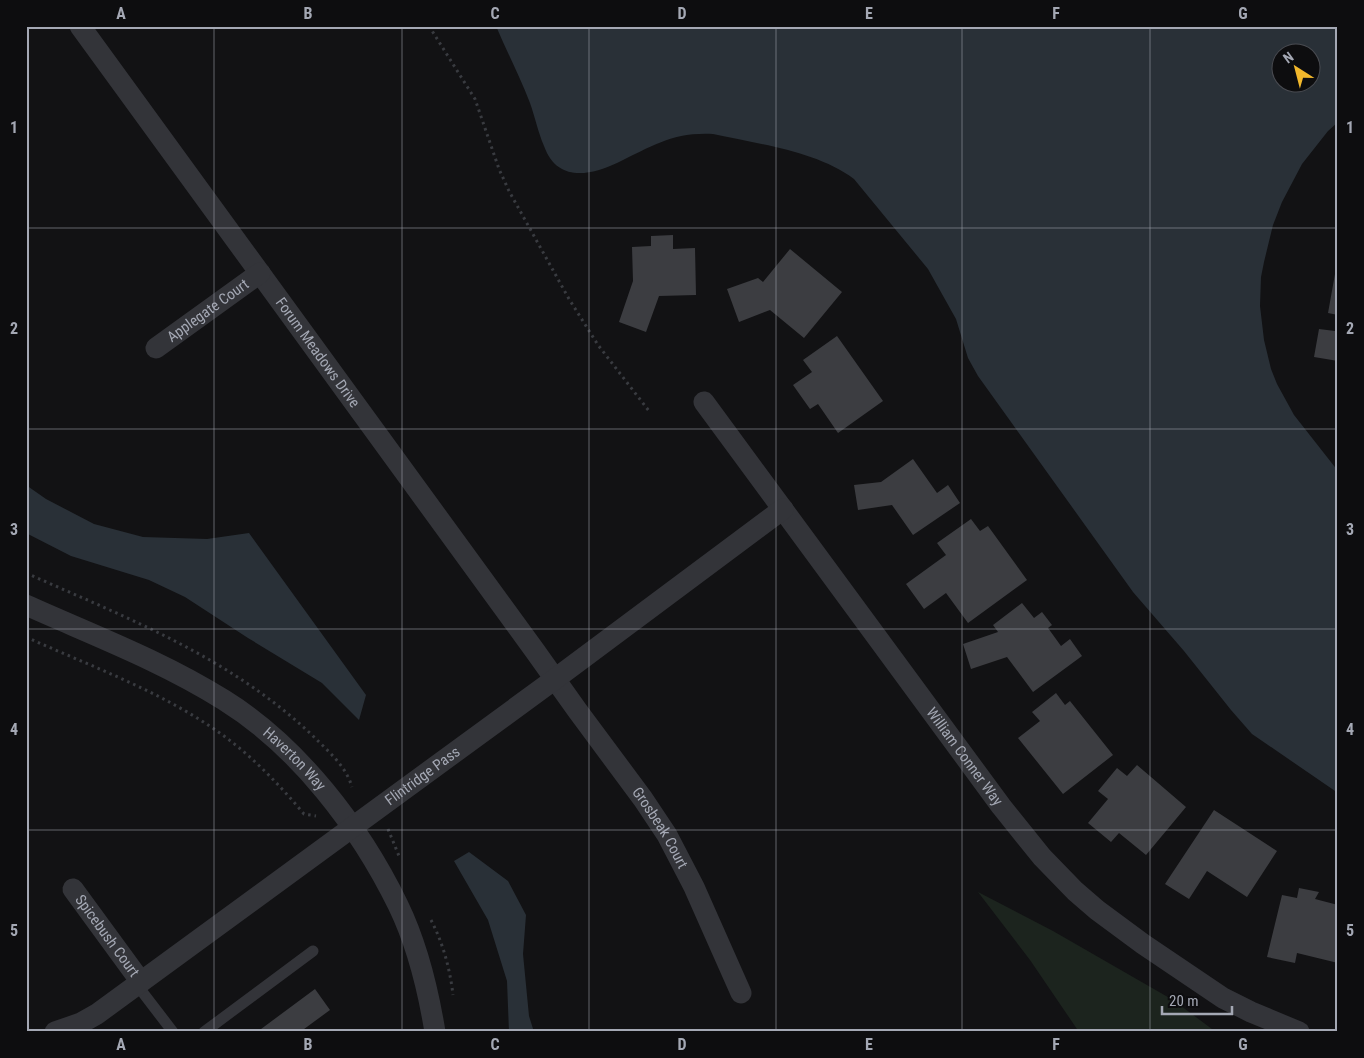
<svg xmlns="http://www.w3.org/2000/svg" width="1364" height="1058" font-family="'Roboto Condensed',sans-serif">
<rect width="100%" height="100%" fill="#121214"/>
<!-- green -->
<path fill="#1c241e" d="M978,892L1053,931L1173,1000L1216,1032H1079L1030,960Z"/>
<!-- water -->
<path fill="#293037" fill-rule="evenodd" d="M496,26H1338V122L1328,131L1302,164L1282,202L1273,225L1264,262L1261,277L1260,306L1264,340L1271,369L1277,384L1294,415L1338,471V793L1252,734L1231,710L1184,651L1133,592L978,376L968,358L956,319L928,269L854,179C817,151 758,144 713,134C672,132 653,146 617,163C589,176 557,182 544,146C538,132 535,117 530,103C520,77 507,52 496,26ZM1282,52H1312V82H1282Z
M26,485L46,499L94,524L143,537L207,539L249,533L366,695L359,720L322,683L248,638L185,597L149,580L71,556L26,533Z
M469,852L508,881L526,915L523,954L529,1016L534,1032H509L507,981L488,920L454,861Z"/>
<!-- building -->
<path fill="#3c3d41" d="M673,235V249L695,248L696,295L659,296L646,332L619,322L633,281L632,247L651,246V236Z
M790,249L842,292L804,338L770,310L739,322L727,289L758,278L763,282Z
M1335,274L1338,275V315L1328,313Z
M1337,322L1338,361L1314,357L1319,329L1335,331Z
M837,336L883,401L838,433L818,404L810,409L793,385L812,372L803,360Z
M913,459L937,493L948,485L960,503L913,535L892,505L858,510L854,485L881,482Z
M971,519L980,531L988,526L1027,580L968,623L946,593L924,609L906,584L946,555L937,543Z
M1022,603L1034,618L1042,612L1052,625L1048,628L1061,646L1070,639L1082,656L1033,692L1007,657L971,669L963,644L998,632L993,625Z
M1056,693L1065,705L1070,701L1113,755L1063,794L1018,738L1040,721L1032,712Z
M1137,765L1186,807L1146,855L1119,833L1111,842L1088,823L1108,799L1098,791L1117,768L1127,776Z
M1214,810L1277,851L1247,897L1207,871L1189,899L1165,884Z
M1299,888L1319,892L1315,899L1338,905V963L1297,953L1295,963L1267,957L1282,895L1297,898Z
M315,989L330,1010L300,1032H257Z"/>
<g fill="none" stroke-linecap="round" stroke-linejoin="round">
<!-- path -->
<path stroke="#393b40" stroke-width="3" stroke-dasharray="2.5 4" stroke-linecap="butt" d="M429,26L475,99L499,169L509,191L569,299L598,345L649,411
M26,573C129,619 230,657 313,736C328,751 346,766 352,787
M26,637C90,666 158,690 217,731C250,754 278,783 304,814L316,816
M388,829L399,856
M431,920C443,943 450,969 453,995"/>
<!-- service -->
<path stroke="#333439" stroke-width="11" d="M137,985L173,1032
M204,1032L313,951"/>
<!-- minor -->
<g stroke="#333439" stroke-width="21">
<path id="s1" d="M80,26L535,651L577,710L643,799L667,835L694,887L741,993"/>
<path id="s2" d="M156,348L260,273"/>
<path id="s3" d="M704,402L1001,806L1042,857L1075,891L1097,910L1143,944L1223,998L1251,1012L1299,1032"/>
<path id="s4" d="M26,605C93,635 162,661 224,700C298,746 360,827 398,905C417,944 428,989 435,1032"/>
<path id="s5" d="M73,889L141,982"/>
<path id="s6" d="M55,1032L81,1023L97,1014L555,679L783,509"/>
</g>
</g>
<!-- grid -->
<path fill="none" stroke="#a4a8b4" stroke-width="1" stroke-opacity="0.55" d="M214,26V1032M402,26V1032M589,26V1032M776,26V1032M962,26V1032M1150,26V1032M26,228H1338M26,429H1338M26,629H1338M26,830H1338"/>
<g text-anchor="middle" stroke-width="4.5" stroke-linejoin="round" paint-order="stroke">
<!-- street labels -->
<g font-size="15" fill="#a4a8b4" stroke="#0d0d0f">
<text dy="5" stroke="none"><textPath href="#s2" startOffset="64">Applegate Court</textPath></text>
<text dy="5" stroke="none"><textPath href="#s1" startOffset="404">Forum Meadows Drive</textPath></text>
<text dy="5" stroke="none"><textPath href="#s3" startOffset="440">William Conner Way</textPath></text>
<text dy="5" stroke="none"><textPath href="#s4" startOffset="312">Haverton Way</textPath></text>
<text dy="5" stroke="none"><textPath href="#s6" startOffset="449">Flintridge Pass</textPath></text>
<text dy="5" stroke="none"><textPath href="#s1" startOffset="990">Grosbeak Court</textPath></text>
<text dy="5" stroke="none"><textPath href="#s5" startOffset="58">Spicebush Court</textPath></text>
</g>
</g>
<!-- border -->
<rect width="1364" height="1058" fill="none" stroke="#0d0d0f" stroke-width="55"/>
<!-- north arrow -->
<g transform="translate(1296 68) rotate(324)"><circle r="24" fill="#0d0d0f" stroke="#494b51"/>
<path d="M0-4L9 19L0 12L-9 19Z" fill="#f2b82c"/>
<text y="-8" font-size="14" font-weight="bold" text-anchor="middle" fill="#a4a8b4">N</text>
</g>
<!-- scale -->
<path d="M1162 1006v8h70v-8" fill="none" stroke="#a4a8b4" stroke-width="2.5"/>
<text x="1169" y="1006" font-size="15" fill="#a4a8b4" stroke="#0d0d0f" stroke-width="4" paint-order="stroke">20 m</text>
<rect x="28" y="28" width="1308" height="1002" fill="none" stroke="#a4a8b4" stroke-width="2"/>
<g font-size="16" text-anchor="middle" font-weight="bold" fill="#a4a8b4">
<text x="121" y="19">A</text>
<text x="308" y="19">B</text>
<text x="495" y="19">C</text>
<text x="682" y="19">D</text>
<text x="869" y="19">E</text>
<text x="1056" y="19">F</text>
<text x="1243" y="19">G</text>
<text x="14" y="133">1</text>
<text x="1350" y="133">1</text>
<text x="14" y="334">2</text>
<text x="1350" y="334">2</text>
<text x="14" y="535">3</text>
<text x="1350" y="535">3</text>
<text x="14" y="735">4</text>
<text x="1350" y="735">4</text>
<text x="14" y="936">5</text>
<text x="1350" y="936">5</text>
<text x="121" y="1050">A</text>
<text x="308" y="1050">B</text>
<text x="495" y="1050">C</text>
<text x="682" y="1050">D</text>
<text x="869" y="1050">E</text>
<text x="1056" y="1050">F</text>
<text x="1243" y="1050">G</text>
</g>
</svg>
